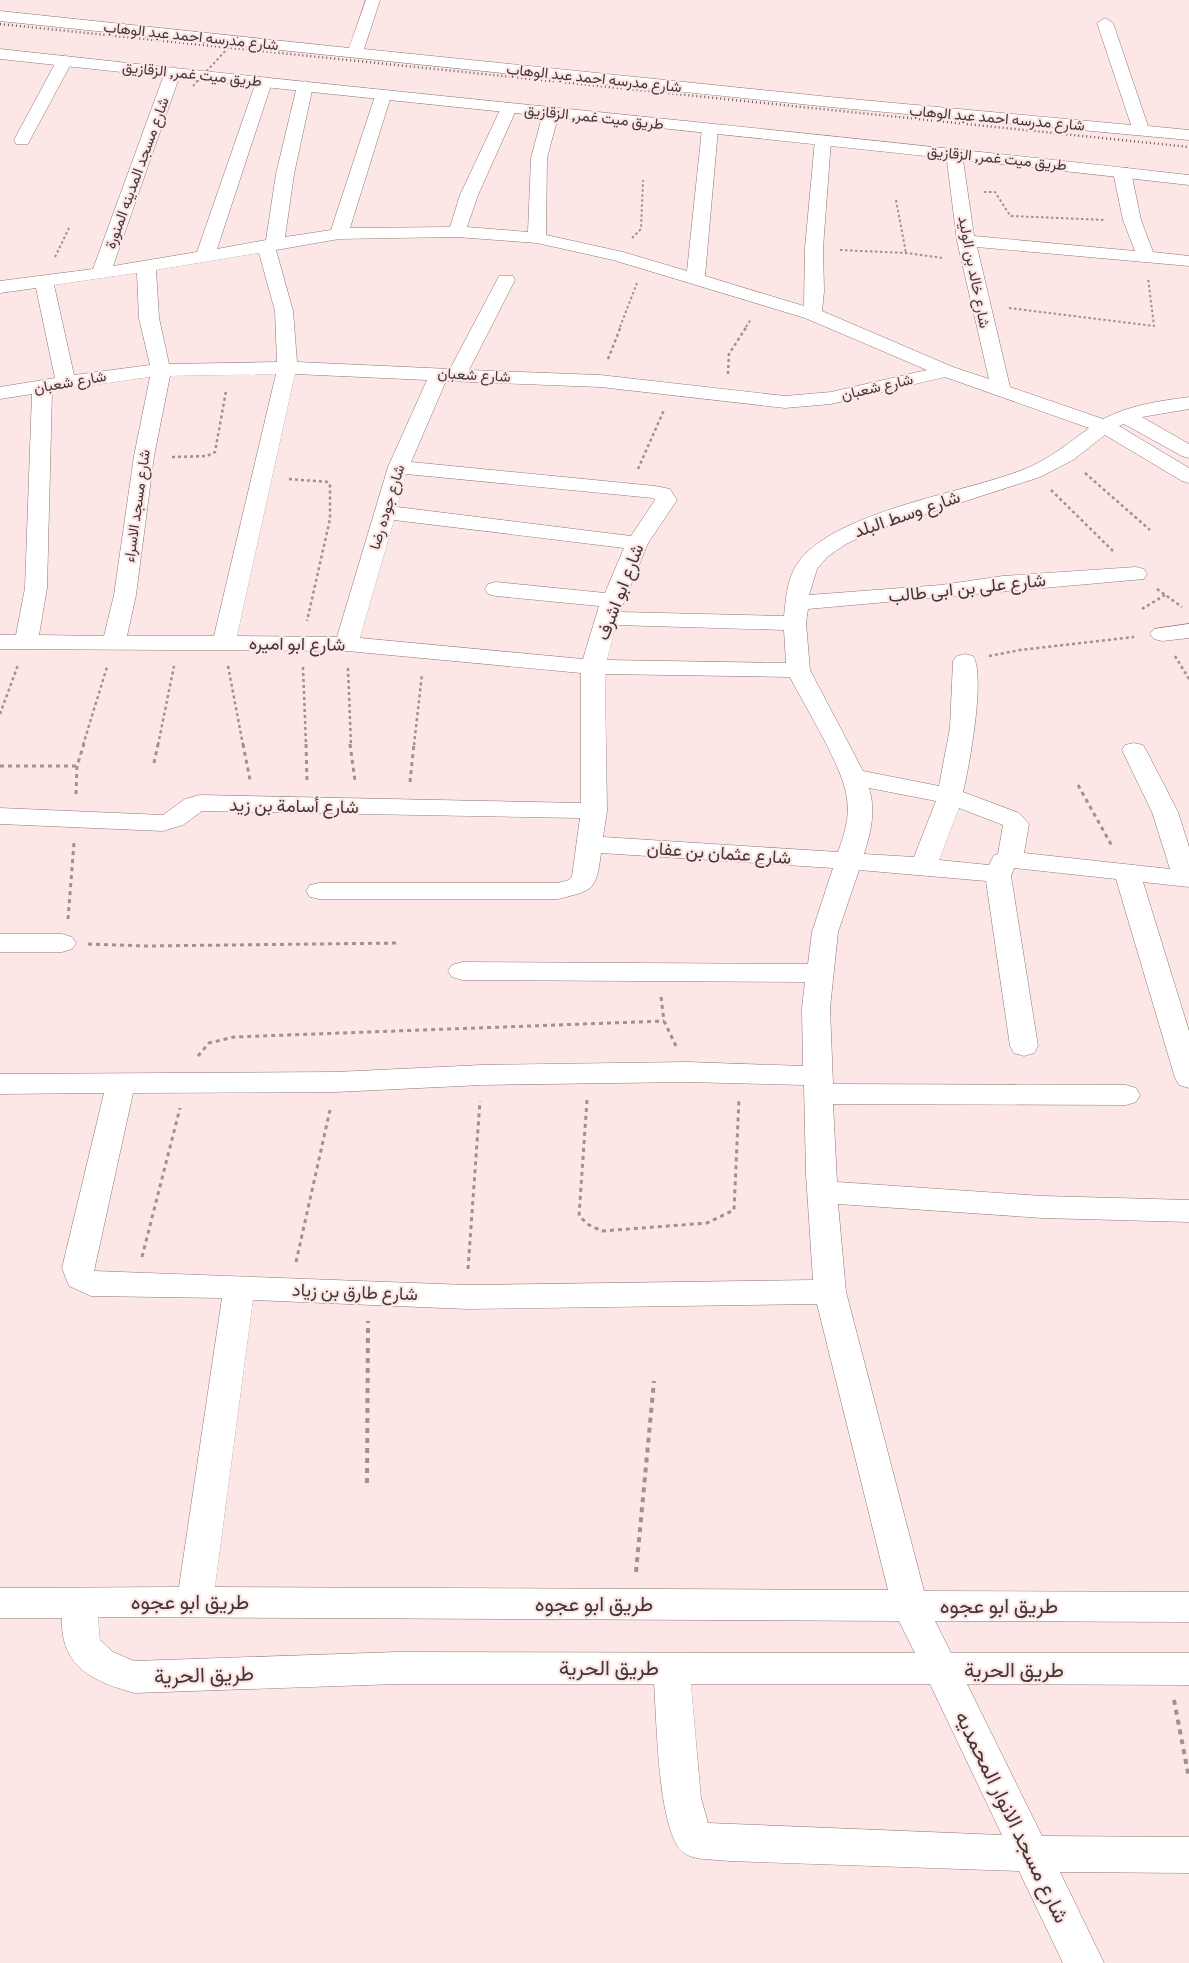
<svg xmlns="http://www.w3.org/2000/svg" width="1189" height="1963" font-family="Signika,Vazirmatn,sans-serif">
<rect width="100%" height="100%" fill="#fde7e6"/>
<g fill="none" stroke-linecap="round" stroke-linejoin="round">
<!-- minor casing -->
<g stroke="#8e7675" stroke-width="1">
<path id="minor" d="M366,0H380L364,49L830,97L1131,125L1097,23L1105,18L1113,23L1148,126L1189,130V140L830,107L0,21V11L349,48Z
M65,55L73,60L30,140L28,144H16L14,140L57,60Z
M173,67L181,72L113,266L197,252L256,82L264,77L272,82L217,249L266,240L276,174L297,86L305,81L313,86L294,174L285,237L331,230L375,96L383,91L391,96L350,228L450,227L460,195L501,108L509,103L517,108L478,195L467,227L528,232L531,158L543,113L551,108L559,113L547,158L546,235L623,252L687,271L702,129L704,125H716L718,129L705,276L804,306L805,248L815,140L817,136H829L831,140L823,248L824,291L822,311L953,367L989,379L957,241L946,153L948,149H960L962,153L974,236L1135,251L1123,220L1113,172L1116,168H1128L1131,172L1141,220L1153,252L1189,256V266L977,247L1010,387L1103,419C1130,405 1159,401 1189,397V409L1142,417L1189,444V458L1182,456L1124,424L1119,426L1189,468V483L1182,481L1105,435L1073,460L1040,477L873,531L846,544L827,557L817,569L809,595L941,585L1003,576L1136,567L1144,569L1147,574L1144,579L808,609L806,623L810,670L863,771L939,786L950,728L953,661L957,656L965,654L973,656C986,675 969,768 963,792L1019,813L1029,824L1024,853L1170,869L1152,812L1122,750L1125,745L1134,743L1143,745L1146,750L1178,812L1189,847V887L1143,882L1189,1031V1088L1179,1085L1175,1078L1116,879L1014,868L1011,876L1038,1046L1034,1053L1024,1056L1014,1053L1010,1046L986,881L859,870L838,932L830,1008L833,1084L1126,1085L1136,1088L1140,1095L1136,1102L1126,1105L833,1104L837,1182L1043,1196L1189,1200V1222L1043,1218L838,1204L846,1292L924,1591L1189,1592V1622L935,1621L951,1653H1189V1685L967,1684L1042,1836L1189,1837V1873L1060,1872L1104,1963H1063L1019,1871L729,1861C716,1859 695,1861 684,1853C657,1833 657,1718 654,1684H397L134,1693C93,1681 60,1667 62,1618H0V1588L179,1587L222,1298L91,1296L69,1286L62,1268L104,1093L0,1094V1074L336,1072L482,1065L687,1062L803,1066L802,1008L805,982L462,980L452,977L448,971L452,965L462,962L808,964L812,932L833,868L601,853C596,891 594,890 558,899H319L310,897L306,891L310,885L319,883H558L569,880L572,876L580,818L202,811L183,825L163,831L0,824V808L163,815L185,799L200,795L581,803V673L347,651L0,649V635H16L25,588L32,394L0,399V387L55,378L36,288L0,293V281L93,269L165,72ZM457,237L537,243L613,260L805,318L927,370L831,392L785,396L600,375L469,370L515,280L513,276H499L497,280L450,369L297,362L293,311L276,250L339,239ZM259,253L275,311L277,362L169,364L159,318L156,270ZM137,273L139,318L150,365L74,375L54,285ZM276,374L214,636H127L136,595L154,456L170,376ZM295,374L427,380L388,467L337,637L237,636ZM150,377L134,456L114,595L104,636L39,635L47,588L52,391ZM945,377L1089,428C1069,443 1049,459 1025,469C965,493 833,511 797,564C787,579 786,599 784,616L620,612L648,543L677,500L670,489L655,486L411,462L446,381L600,387L785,408L831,404ZM406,474L653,498L655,500L631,536L397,507ZM394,520L624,548L605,593L496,582L488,584L485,589L488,594L496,596L599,606L583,659L360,638ZM616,625L784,630L786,663L607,660ZM605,674L790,677C805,707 844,768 847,799C850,818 844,835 838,852L603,837L607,811ZM869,788L936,801L914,857L864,854C871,831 876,811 869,788ZM959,808L1003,825L998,854L994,855L989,865L939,860ZM687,1082L804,1085L806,1174L813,1280L467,1285L94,1271L133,1093L336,1092L482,1085ZM253,1300L467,1309L817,1304L888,1590L215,1587ZM98,1617L899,1621L915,1653L397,1652L134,1661L113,1652L100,1640ZM691,1684H930L1002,1835L708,1823L701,1798Z
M1189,624V638L1162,641L1154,639L1150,634L1154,629Z
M0,934H62L72,937L76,943L72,949L62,952H0Z"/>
</g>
<!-- highway casing -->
<g stroke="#8e7675" stroke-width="1">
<path id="highway" d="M0,49C396,93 793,130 1189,175V185C793,140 396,102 0,59Z"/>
</g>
<!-- path-far3 -->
<path stroke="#a0908f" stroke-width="2" stroke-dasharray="2.5 2.5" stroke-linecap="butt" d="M984,192H995L1011,217
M896,200L906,253
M1011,216L1106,220
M632,238L641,229L643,180
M840,250L906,253L943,258
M55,257L69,228
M1009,308L1154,326L1148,278
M620,327L637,283
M746,327L751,319"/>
<!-- path-far2 -->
<path stroke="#a0908f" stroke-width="2.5" stroke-dasharray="3 3" stroke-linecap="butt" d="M608,359L621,326
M728,374L729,354L747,326
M172,457L207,456L215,452L226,391
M638,469L664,410
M1085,473L1150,530
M289,479L328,482L330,486V519L307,621
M1051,490L1113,551
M1157,589L1182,607
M1142,609L1165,595
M989,656L1020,650L1134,637
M1175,656L1189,679
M228,666L243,745
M303,667L306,745
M348,668L351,745
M0,714L18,665
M83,745L107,667
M158,745L174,666
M414,745L422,674"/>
<!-- path-far1 -->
<path stroke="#a0908f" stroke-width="3" stroke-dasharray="4 4" stroke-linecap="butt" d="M243,744L250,780
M306,744L307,781
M350,744L355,781
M154,763L158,744
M0,766H77
M410,782L414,744
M1078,785L1112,846
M76,794L77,766L84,744
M68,919L74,843
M88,944L147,946L400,943
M661,997L664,1021L676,1046
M198,1056L209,1043L234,1037L664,1021
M587,1100L579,1216L589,1225L602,1231L707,1223L734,1210L739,1099
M142,1257L180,1108
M296,1262L330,1110
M468,1269L480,1101"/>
<!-- path -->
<path stroke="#a0908f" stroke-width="4" stroke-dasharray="5 5" stroke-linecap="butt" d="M367,1483L368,1321
M636,1572L654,1381
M1174,1700L1189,1778"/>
<!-- minor -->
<use href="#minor" fill="#fff" fill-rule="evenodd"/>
<!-- highway -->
<use href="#highway" fill="#fff" fill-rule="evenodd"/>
<!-- rail -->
<path stroke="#6b5d5d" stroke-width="2.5" stroke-dasharray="1 3" stroke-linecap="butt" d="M0,24L1189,147"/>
<!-- path-bridge -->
<path stroke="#a0908f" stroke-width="2" stroke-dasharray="2.5 2.5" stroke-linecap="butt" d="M193,86L238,37"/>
</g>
<g text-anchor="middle" stroke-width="4.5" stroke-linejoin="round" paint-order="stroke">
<!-- far-street labels -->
<g font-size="15" fill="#423737" stroke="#fde7e6">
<text transform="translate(191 36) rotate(6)" y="5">شارع مدرسه احمد عبد الوهاب</text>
<text transform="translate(192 74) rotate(6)" y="5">طريق ميت غمر, الزقازيق</text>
<text transform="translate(594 78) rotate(6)" y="5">شارع مدرسه احمد عبد الوهاب</text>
<text transform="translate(594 117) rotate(6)" y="5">طريق ميت غمر, الزقازيق</text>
<text transform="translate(997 118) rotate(5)" y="5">شارع مدرسه احمد عبد الوهاب</text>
<text transform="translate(997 158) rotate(6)" y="5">طريق ميت غمر, الزقازيق</text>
<text transform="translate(137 173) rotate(-70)" y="5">شارع مسجد المدينه المنورة</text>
<text transform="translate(974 272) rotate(79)" y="5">شارع خالد بن الوليد</text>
<text transform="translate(474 375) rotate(3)" y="5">شارع شعبان</text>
<text transform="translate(70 382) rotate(-10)" y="5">شارع شعبان</text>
<text transform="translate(877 387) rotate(-13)" y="5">شارع شعبان</text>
<text transform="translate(137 506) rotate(-82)" y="5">شارع مسجد الاسراء</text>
<text transform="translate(387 507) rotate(-73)" y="5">شارع جوده رضا</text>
</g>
<!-- street labels -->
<g font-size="18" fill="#423737" stroke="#fde7e6">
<text transform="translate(907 514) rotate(-19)" y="6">شارع وسط البلد</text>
<text transform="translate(967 588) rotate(-6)" y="6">شارع على بن ابى طالب</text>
<text transform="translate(620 592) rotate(-69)" y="6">شارع ابو اشرف</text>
<text transform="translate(297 644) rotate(1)" y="6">شارع ابو اميره</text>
<text transform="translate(294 806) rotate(1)" y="6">شارع أسامة بن زيد</text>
<text transform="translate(719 853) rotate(4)" y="6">شارع عثمان بن عفان</text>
<text transform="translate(355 1292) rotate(2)" y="6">شارع طارق بن زياد</text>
</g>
<!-- near-street labels -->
<g font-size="21" fill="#423737" stroke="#fde7e6">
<text x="190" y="1609">طريق ابو عجوه</text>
<text x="594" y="1611">طريق ابو عجوه</text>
<text x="999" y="1613">طريق ابو عجوه</text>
<text x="609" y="1675">طريق الحرية</text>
<text x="1014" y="1677">طريق الحرية</text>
<text transform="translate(204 1675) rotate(-2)" y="7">طريق الحرية</text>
<text transform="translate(1012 1817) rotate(64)" y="7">شارع مسجد الانوار المحمديه</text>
</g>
</g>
</svg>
